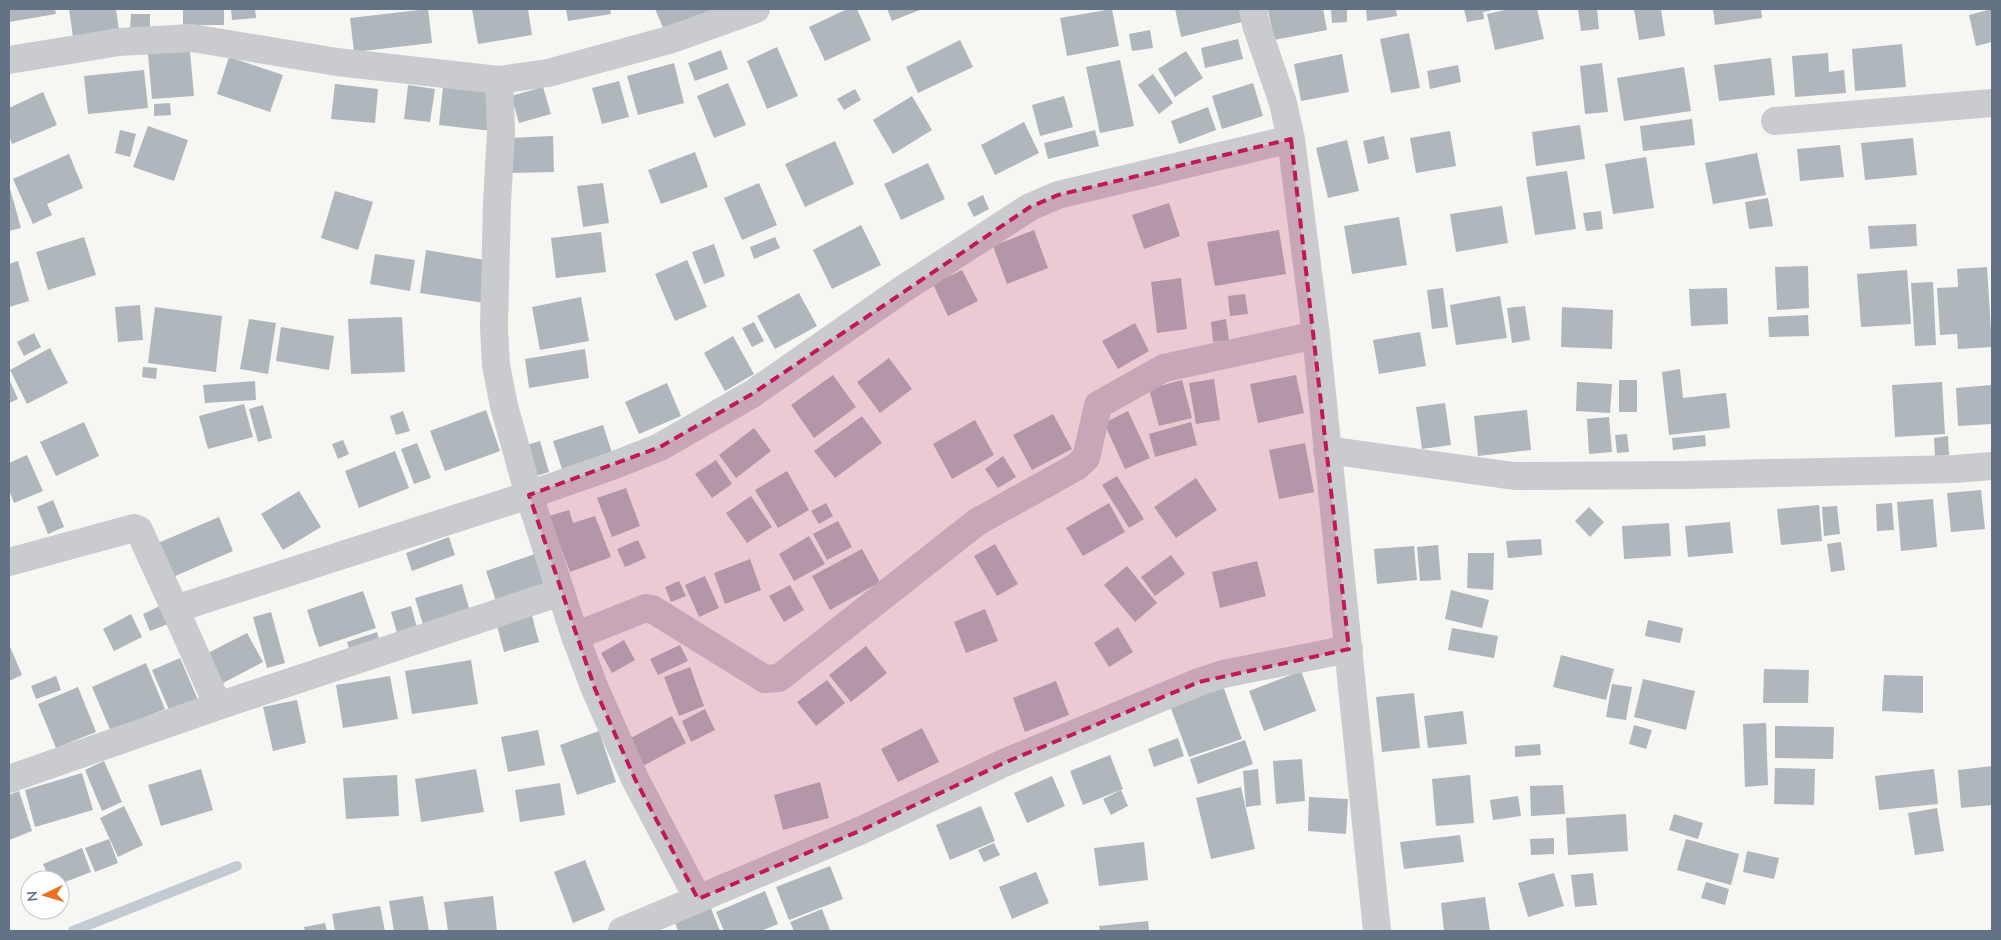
<svg xmlns="http://www.w3.org/2000/svg" width="2001" height="940" font-family="'Nunito Sans',sans-serif">
<rect width="100%" height="100%" fill="#f6f7f3"/>
<g fill="none" stroke-linecap="round" stroke-linejoin="round">
<!-- stream -->
<path stroke="#c2cbd1" stroke-width="10" d="M73,931L237,866"/>
</g>
<!-- building -->
<path fill="#afb6bc" d="M9,9H55L56,14L9,22Z
M69,9H116L119,30L73,37Z
M183,9H224V25H183Z
M231,9H255L256,18L232,20Z
M428,9L432,43L354,52L350,18Z
M472,9H528L532,35L478,44Z
M566,9H610L611,14L568,21Z
M655,9H722L665,32Z
M847,9H857L871,40L825,61L809,27Z
M887,9H922L892,21Z
M1112,9L1119,46L1067,56L1060,18Z
M1175,9H1239L1242,22L1181,37Z
M1275,9H1323L1327,30L1274,40L1268,10Z
M1331,9H1347V22L1332,23Z
M1366,9H1396L1397,16L1367,21Z
M1464,9H1493V10L1483,12L1484,19L1467,22Z
M1509,9H1537L1544,39L1495,50L1487,14Z
M1578,9H1597L1599,29L1581,31Z
M1634,9H1661L1665,36L1639,40Z
M1713,9H1761L1762,18L1715,25Z
M1992,9V42L1976,46L1969,15Z
M131,14H150V31L130,30Z
M1150,30L1153,48L1132,51L1129,34Z
M1409,33L1420,88L1391,93L1380,39Z
M1238,39L1243,59L1205,68L1201,48Z
M960,40L973,67L918,93L906,67Z
M1902,44L1906,87L1855,91L1852,49Z
M777,47L798,96L767,109L747,61Z
M721,50L728,69L695,81L688,63Z
M190,51L194,96L152,99L148,54Z
M1186,51L1203,78L1175,97L1158,69Z
M1828,53L1829,72L1844,70L1846,93L1795,97L1792,56Z
M1342,54L1349,92L1301,101L1294,64Z
M229,57L283,75L270,112L217,94Z
M1771,58L1775,95L1719,101L1714,65Z
M1120,60L1134,126L1100,133L1086,67Z
M674,63L684,103L638,115L627,76Z
M1602,63L1608,112L1585,114L1580,66Z
M1458,65L1461,82L1430,89L1427,71Z
M1684,67L1691,111L1624,121L1617,78Z
M144,70L148,108L88,114L84,76Z
M1153,74L1173,103L1159,114L1138,85Z
M619,81L629,117L602,124L592,88Z
M728,83L746,125L714,138L697,96Z
M1253,83L1263,116L1222,129L1212,96Z
M335,84L378,89L375,123L331,119Z
M408,85L435,89L430,122L404,119Z
M443,87L487,91L492,131L439,125Z
M543,87L551,114L519,123L511,96Z
M855,89L861,100L844,110L837,99Z
M43,92L57,125L12,144L9,135V108Z
M912,96L932,130L893,154L873,120Z
M1064,96L1073,127L1040,136L1032,105Z
M170,103L171,115L154,116V104Z
M1208,107L1216,130L1179,144L1171,121Z
M1692,119L1695,145L1643,151L1640,126Z
M1024,122L1039,153L995,175L981,145Z
M1580,125L1585,159L1536,166L1532,132Z
M148,126L188,140L174,181L133,167Z
M120,130L136,134L130,157L115,153Z
M1095,130L1099,146L1048,159L1044,143Z
M1450,131L1456,166L1416,173L1410,138Z
M553,136L554,172L506,173L505,138Z
M1384,136L1389,159L1368,164L1363,141Z
M1913,138L1917,175L1865,180L1861,143Z
M1347,140L1359,191L1328,198L1316,148Z
M835,141L854,184L805,207L785,164Z
M1840,145L1844,177L1800,181L1797,149Z
M695,152L708,187L661,204L648,170Z
M1757,153L1766,195L1713,204L1705,163Z
M69,154L83,188L47,204L52,215L33,224L13,179Z
M1646,157L1654,208L1613,214L1605,164Z
M928,163L945,199L901,220L884,184Z
M1567,171L1576,229L1535,235L1526,177Z
M603,183L609,223L583,227L577,186Z
M759,183L777,225L742,240L724,198Z
M9,185L21,228L9,231Z
M335,191L373,202L358,250L321,238Z
M983,195L989,209L974,217L967,203Z
M1768,198L1773,226L1749,229L1745,202Z
M1169,203L1180,236L1144,249L1132,215Z
M1502,206L1508,243L1456,252L1450,214Z
M1601,211L1603,229L1586,231L1583,213Z
M1399,217L1407,265L1352,274L1344,226Z
M1916,224L1917,246L1870,249L1868,226Z
M861,225L881,265L832,289L813,250Z
M1034,230L1048,268L1007,284L993,246Z
M1279,230L1286,274L1215,286L1207,242Z
M601,232L606,272L556,278L551,238Z
M84,237L96,275L48,290L36,252Z
M775,237L780,248L754,259L750,247Z
M714,244L725,276L704,284L692,252Z
M426,250L491,261L484,303L420,293Z
M375,254L415,260L410,291L370,284Z
M687,260L707,307L675,321L655,274Z
M18,261L29,301L9,307V264Z
M1808,266L1809,308L1777,310L1775,267Z
M1987,267L1992,347L1958,349L1957,334L1940,335L1937,288L1958,287L1957,269Z
M962,270L978,301L948,316L933,284Z
M1907,270L1911,324L1861,327L1857,274Z
M1181,278L1187,329L1157,333L1151,282Z
M1933,282L1936,345L1915,346L1911,283Z
M1443,288L1448,327L1432,329L1427,290Z
M1727,288L1728,324L1691,326L1689,289Z
M799,293L817,326L775,349L757,316Z
M1245,294L1248,314L1230,316L1228,296Z
M1500,296L1507,338L1456,345L1450,305Z
M581,297L589,341L540,350L532,307Z
M140,305L143,340L118,342L115,307Z
M1525,306L1530,340L1512,343L1507,308Z
M155,307L222,316L216,372L148,363Z
M1562,307L1613,310L1612,349L1561,347Z
M1808,315L1809,336L1769,337L1768,317Z
M402,317L405,372L351,374L348,319Z
M249,319L276,323L268,374L240,369Z
M1226,319L1229,341L1213,342L1211,322Z
M754,322L764,341L752,347L742,328Z
M1135,323L1149,351L1118,369L1102,341Z
M281,327L334,336L329,370L276,361Z
M1420,332L1426,366L1379,374L1373,340Z
M34,333L41,347L24,356L17,342Z
M733,336L754,374L725,391L704,353Z
M50,348L68,383L27,404L10,370Z
M585,349L589,378L529,388L525,359Z
M889,358L912,389L880,413L857,382Z
M143,367L157,368L156,379L142,377Z
M1680,369L1683,398L1726,393L1730,428L1669,435L1662,372Z
M833,375L856,407L814,438L791,405Z
M1296,375L1304,413L1258,423L1250,384Z
M9,379L18,399L9,403Z
M1214,379L1220,420L1196,424L1189,383Z
M1182,380L1192,418L1159,426L1149,389Z
M1619,380H1637V412H1619Z
M255,381L256,400L205,403L203,385Z
M1577,382L1612,384L1610,413L1576,411Z
M1942,382L1945,434L1895,437L1892,385Z
M667,383L681,416L639,434L625,402Z
M1992,385V424L1958,426L1956,388Z
M1445,403L1451,445L1422,449L1416,407Z
M244,404L253,437L208,449L199,416Z
M263,405L272,438L258,442L249,409Z
M486,410L500,451L445,471L430,431Z
M1527,410L1531,450L1478,456L1474,416Z
M403,411L410,431L396,435L390,416Z
M1128,411L1150,458L1125,469L1104,423Z
M1053,414L1072,449L1032,470L1013,435Z
M862,416L882,443L835,478L814,451Z
M1609,417L1612,452L1589,454L1587,419Z
M975,420L994,455L952,479L933,444Z
M84,422L99,456L56,476L40,442Z
M1191,422L1197,445L1155,457L1149,434Z
M603,425L612,453L562,469L553,441Z
M754,428L771,451L736,478L719,455Z
M1627,434L1629,452L1617,453L1615,435Z
M1705,435L1706,446L1673,450L1672,438Z
M1948,436L1949,455L1935,456L1934,438Z
M343,440L349,454L338,459L332,444Z
M540,441L549,472L536,476L527,445Z
M417,443L431,478L414,484L401,449Z
M1305,443L1314,492L1279,499L1269,450Z
M395,451L409,488L359,508L345,471Z
M27,455L43,491L14,503L9,490V463Z
M1003,456L1016,477L998,488L985,469Z
M716,460L732,484L712,498L695,474Z
M787,471L809,510L778,528L755,490Z
M1117,476L1144,519L1129,528L1102,485Z
M1196,478L1217,510L1176,538L1154,507Z
M626,488L640,526L612,537L597,498Z
M1981,490L1985,529L1951,532L1947,493Z
M299,491L321,527L283,550L261,514Z
M751,496L772,527L747,543L726,513Z
M1933,499L1937,547L1901,551L1897,502Z
M53,500L64,527L48,534L37,507Z
M826,503L833,516L819,524L811,511Z
M1109,503L1125,532L1083,556L1066,528Z
M1892,503L1894,530L1877,531L1876,504Z
M1819,505L1822,541L1781,545L1777,509Z
M1837,506L1840,534L1824,536L1822,507Z
M1589,507L1604,522L1590,537L1575,521Z
M569,510L573,523L595,516L611,557L570,572L549,516Z
M219,517L233,551L173,577L158,543Z
M838,521L852,547L827,560L813,534Z
M1730,522L1733,553L1688,557L1685,526Z
M1669,523L1671,556L1624,559L1622,526Z
M809,536L825,564L794,581L779,554Z
M449,537L455,555L412,571L406,553Z
M1541,539L1542,555L1508,558L1506,541Z
M638,540L646,558L625,567L617,549Z
M1841,542L1845,570L1831,572L1827,544Z
M995,544L1018,584L997,596L974,556Z
M1438,545L1441,580L1420,581L1417,547Z
M1414,546L1417,580L1377,584L1374,549Z
M862,549L880,582L830,610L812,576Z
M1468,553H1494L1493,590L1467,588Z
M535,554L546,587L497,604L486,571Z
M1171,555L1185,574L1155,596L1141,577Z
M750,559L761,590L725,604L714,573Z
M1257,561L1266,596L1220,608L1212,572Z
M1127,566L1157,603L1135,622L1104,585Z
M705,576L719,608L699,617L685,585Z
M679,581L686,596L671,602L665,587Z
M462,584L471,615L424,628L415,598Z
M790,585L804,610L784,622L769,596Z
M1451,590L1489,600L1482,628L1445,619Z
M363,591L376,628L319,647L307,610Z
M160,606L168,624L150,631L143,614Z
M411,606L418,631L398,636L391,612Z
M985,609L998,641L966,653L954,622Z
M271,612L285,663L267,668L253,617Z
M531,612L539,642L504,652L496,622Z
M131,614L142,637L114,651L103,629Z
M1648,620L1683,628L1680,643L1645,636Z
M1118,627L1133,652L1109,667L1094,643Z
M1452,628L1498,636L1494,658L1448,650Z
M377,632L381,647L352,657L347,642Z
M247,633L263,662L221,684L206,654Z
M624,640L635,660L612,673L601,653Z
M9,644L22,675L9,681Z
M680,645L688,661L658,675L650,659Z
M866,646L887,673L851,702L829,675Z
M1561,655L1614,669L1606,700L1553,687Z
M180,658L198,700L170,712L152,670Z
M471,660L478,704L412,714L405,671Z
M146,663L165,709L111,732L92,687Z
M690,667L704,706L679,716L664,677Z
M1764,669L1809,670L1808,703H1763Z
M1301,671L1316,711L1264,731L1249,691Z
M1884,675L1923,676V713L1882,711Z
M56,676L61,690L36,699L31,686Z
M390,676L398,719L343,728L336,685Z
M1643,679L1695,691L1686,730L1634,717Z
M827,680L845,703L816,726L797,702Z
M1056,681L1069,715L1025,732L1013,698Z
M1222,683L1242,739L1189,757L1169,703Z
M1612,684L1632,687L1626,720L1606,717Z
M78,687L96,732L56,748L38,704Z
M1414,693L1420,748L1382,752L1376,697Z
M297,700L306,743L273,751L263,707Z
M705,709L715,730L691,742L682,721Z
M1463,711L1467,744L1428,748L1424,716Z
M672,716L686,743L643,766L629,739Z
M1766,723L1768,785L1745,787L1743,724Z
M1634,725L1652,730L1646,749L1629,744Z
M1775,726L1834,727L1833,759L1775,758Z
M922,728L939,762L898,782L881,749Z
M538,730L545,765L508,772L501,737Z
M599,731L616,782L577,795L560,745Z
M1178,738L1184,756L1154,767L1148,749Z
M1245,740L1253,764L1198,784L1190,759Z
M1540,744L1541,755L1515,757V746Z
M1110,755L1123,789L1083,805L1070,771Z
M1302,759L1305,801L1276,804L1273,761Z
M104,761L122,802L102,811L85,770Z
M1992,766V805L1961,808L1958,770Z
M1775,768L1815,769L1814,805L1774,804Z
M201,769L213,810L161,826L148,785Z
M476,769L484,812L421,822L415,779Z
M1258,769L1261,805L1246,807L1243,771Z
M1934,769L1938,804L1879,810L1875,776Z
M82,773L93,810L35,827L25,790Z
M397,775L399,816L346,819L343,778Z
M1470,775L1474,823L1436,826L1432,779Z
M1052,776L1065,806L1027,823L1014,793Z
M820,782L829,818L783,830L774,795Z
M560,783L565,815L520,822L515,790Z
M1563,785L1565,814L1531,816L1530,786Z
M1241,787L1255,849L1211,859L1196,798Z
M1121,790L1128,806L1111,815L1103,799Z
M19,791L32,831L9,840V795Z
M1518,796L1521,816L1493,820L1490,800Z
M1309,797L1348,799L1346,834L1308,831Z
M124,806L143,845L118,857L100,818Z
M981,806L995,841L950,860L936,825Z
M1937,808L1944,851L1915,855L1908,813Z
M1626,814L1628,851L1568,855L1566,818Z
M1674,814L1703,823L1698,839L1669,830Z
M1460,835L1464,862L1404,869L1400,842Z
M1554,838V854L1531,855L1530,839Z
M109,839L118,863L95,872L85,848Z
M1686,839L1739,854L1731,885L1677,870Z
M1144,842L1148,880L1099,886L1094,848Z
M994,843L1000,855L984,862L978,850Z
M82,848L91,872L60,884V880H50L43,864Z
M1747,851L1779,858L1774,879L1743,872Z
M585,860L605,910L573,923L554,872Z
M830,866L843,899L789,920L776,887Z
M1036,872L1049,903L1012,919L999,887Z
M1554,873L1564,906L1528,917L1518,883Z
M1593,873L1597,905L1575,907L1571,875Z
M1706,882L1729,889L1725,905L1701,898Z
M765,891L778,924L761,931H724L716,912Z
M423,896L429,931H394L389,901Z
M493,896L497,931H448L444,902Z
M1485,897L1490,931H1444L1441,903Z
M380,906L385,931H335L332,914Z
M710,906L720,931H678L674,920Z
M822,909L830,930L794,931L790,922Z
M1148,921L1149,931H1100L1099,926Z
M325,923L327,931H305L304,927Z"/>
<g fill="none" stroke-linecap="round" stroke-linejoin="round">
<!-- minor -->
<path stroke="#c9cbcf" stroke-width="28" d="M1253,9L1256,25L1283,103L1291,139L1316,335L1377,931
M9,60L119,42L192,38L337,62L499,80L548,73L669,40L756,9
M499,80L501,131L497,203L494,327L496,365L504,406L529,495L575,636L595,689L635,779L698,899
M1775,121L1992,103
M1327,450L1514,476L1684,475L1955,469L1992,466
M9,562L134,528L139,530L175,609L529,495L612,466L660,447L752,394L903,289L1030,207L1058,195L1291,139
M175,609L218,706
M575,636L646,608L652,609L765,679L779,678L977,522L1076,467L1086,458L1098,405L1164,368L1316,335
M9,779L218,706L561,592
M622,931L864,829L1006,762L1199,682L1223,674L1349,649"/>
</g>
<!-- marked area -->
<path fill="#c2185b" fill-opacity="0.2" stroke="#c2185b" stroke-width="4" stroke-dasharray="10 6" stroke-linejoin="round" d="M1291,139L1349,649L1199,682L1006,762L864,829L698,899L635,779L595,689L529,495L660,447L752,394L1030,207L1058,195Z"/>
<!-- border -->
<rect width="2001" height="940" fill="none" stroke="#647286" stroke-width="20"/>
<!-- north arrow -->
<g transform="translate(45 895) rotate(265)"><circle r="24" fill="#ffffff" stroke="#c1c7cf"/>
<path d="M0-4L9 19L0 12L-9 19Z" fill="#eb7120"/>
<text y="-8" font-size="14" font-weight="bold" text-anchor="middle" fill="#647286">N</text>
</g>
</svg>
